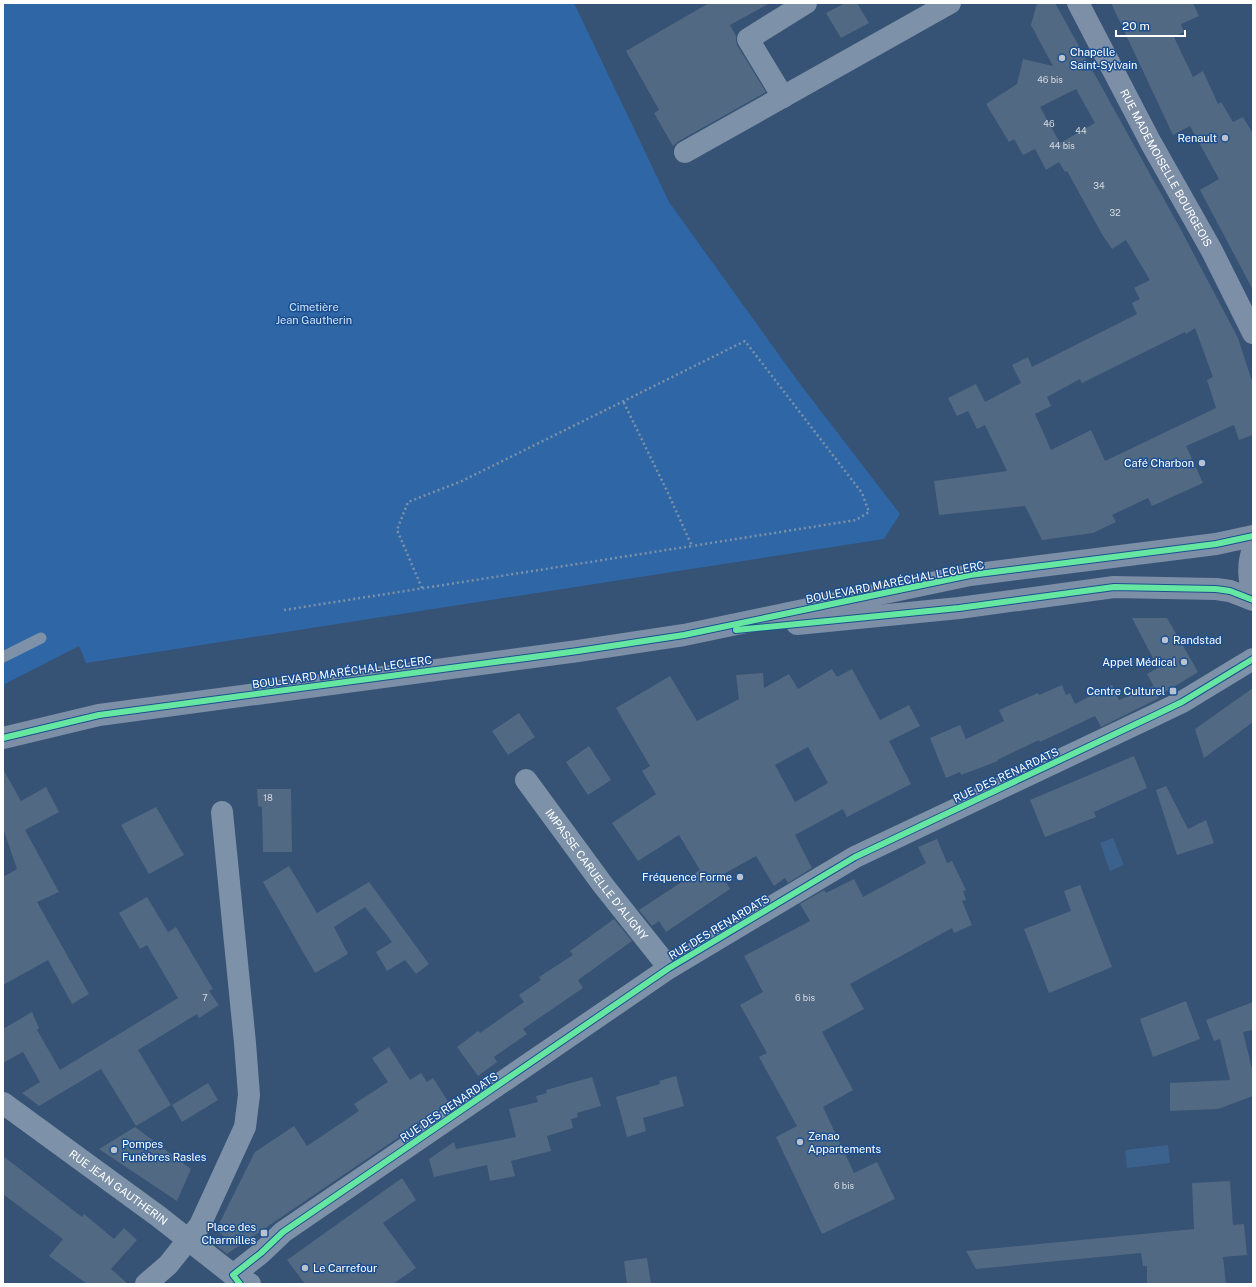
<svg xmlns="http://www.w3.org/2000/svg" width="1256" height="1287" font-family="'Public Sans',sans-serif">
<rect width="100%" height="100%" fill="#365274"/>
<!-- green -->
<path fill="#2f66a5" d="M3,3H574L669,202L797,380L900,514L884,539L86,663L79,646L3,685Z"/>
<!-- water -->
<path fill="#3b618d" d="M1113,838L1124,865L1110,871L1100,843Z
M1168,1145L1170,1163L1127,1168L1125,1150Z"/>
<!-- building -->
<path fill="#526984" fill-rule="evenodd" d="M709,3H770L730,25L736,36V40L737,45L766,92L679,141L673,146L654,113L659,110L626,51Z
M845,3H857L869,23L841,38L826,13Z
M1037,3H1055L1180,228L1238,338L1253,384V435L1239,440L1234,425L1186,446L1203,483L1152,506L1148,498L1112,515L1116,522L1093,533L1042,540L1025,506L939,515L934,481L1007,471L985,425L977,429L968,411L957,416L948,398L976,384L985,402L1021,383L1012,365L1028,357L1032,367L1137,314L1132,303L1140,299L1134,288L1150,280L1126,240L1112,249L1103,236L1067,171L1065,172L1059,162L1046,170L1035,149L1023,155L1014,139L1009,142L986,104L1017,84L1023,59L1053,66L1031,25ZM1076,89L1095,123L1060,143L1040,107ZM1195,328L1213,377L1207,380L1216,408L1105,461L1091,430L1051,450L1035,414L1051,406L1047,397L1080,379L1082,383L1185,332L1186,334Z
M1111,3H1193L1199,16L1181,24L1184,32L1174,37L1193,77L1203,71L1218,104L1221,102L1233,122L1243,117L1253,134V290L1200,190L1219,179L1190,126L1173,135Z
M1132,618H1167L1198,672L1159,696L1147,674L1158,668Z
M832,669L837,677L852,669L880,720L909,705L920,726L889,741L911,784L847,817L843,809L795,835L812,868L788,883L785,878L774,886L756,856L722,875L730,889L666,932L659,921L652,926L639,910L700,870L679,835L638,861L612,823L656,794L642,771L650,766L616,708L670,676L697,721L739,699L736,675L763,673L764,688L789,674L798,689ZM808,747L828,783L795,802L775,765Z
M1062,685L1066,695L1070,693L1075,704L1112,685L1119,700L1153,686L1159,698L1101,727L1095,716L1040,742L1039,740L997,760L998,761L961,775L960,772L946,778L930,738L960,725L966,739L1004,721L999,710L1038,693L1039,695Z
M1253,688V722L1204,758L1195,729Z
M519,713L535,737L508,755L492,731Z
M589,746L611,780L588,795L566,762Z
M1134,756L1147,788L1094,812L1096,817L1045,837L1030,800Z
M3,769L21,801L46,787L59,812L25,830L59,892L37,902L89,994L72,1004L48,960L3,985V877L17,869L3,828Z
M1166,786L1188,829L1206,820L1214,843L1177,855L1156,790Z
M257,789H291L292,852H263L262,807L258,806Z
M156,807L184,855L149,874L121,825Z
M937,839L947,863L952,861L966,890L963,891L966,900L962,901L972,925L954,933L952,928L850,984L864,1009L822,1032L853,1090L823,1107L854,1173L877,1162L895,1199L822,1234L776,1137L797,1126L759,1057L767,1053L740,1005L763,992L744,956L810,921L800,904L824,890L826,893L854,879L863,897L926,863L918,847Z
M289,866L317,913L369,882L429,964L416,974L405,960L387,971L376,952L392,942L365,907L334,927L348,954L315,973L263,882Z
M1080,885L1112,967L1049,993L1024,929L1071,911L1064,891Z
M147,897L168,932L176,927L213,989L209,991L219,1005L199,1018L197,1014L138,1050L171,1105L136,1126L101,1069L39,1106L22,1093L40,1082L23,1052L3,1063V1029L32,1012L39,1028L37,1030L60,1070L178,998L147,945L140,949L119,913Z
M614,919L632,941L578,980L583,988L523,1029L527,1034L494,1057L497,1062L478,1076L457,1047L478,1031L480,1033L524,1002L519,995L541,980L539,977L573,955L570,951Z
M1186,1001L1200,1039L1153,1057L1140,1019Z
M1253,1002V1030L1243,1032L1253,1073V1096L1218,1109L1170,1111V1083L1230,1080L1220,1039L1214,1041L1206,1020Z
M389,1047L410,1080L421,1073L427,1082L433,1078L449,1103L227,1254L217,1246L226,1238L216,1230L255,1152L294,1126L307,1146L359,1111L354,1104L388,1082L372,1058Z
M676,1076L684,1106L643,1118L646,1131L627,1137L616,1097L660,1084L659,1081Z
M592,1077L601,1106L577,1113L578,1117L571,1119L573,1128L547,1136L551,1151L511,1161L515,1176L490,1181L487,1165L434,1177L429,1159L454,1142L456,1149L516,1137L509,1109L538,1102L536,1096L547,1093L546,1090Z
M208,1083L218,1100L182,1122L172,1105Z
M135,1127L191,1169L177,1201L99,1149Z
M3,1156L82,1217L84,1214L114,1239L124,1228L137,1240L111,1269L128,1284H87L49,1256L63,1239L3,1194Z
M402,1178L416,1200L383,1223L416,1268L393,1284H305L287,1260Z
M1230,1181L1233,1225L1244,1224L1247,1255L1223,1257L1226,1284H1147V1266H1143L1141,1253L976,1269L966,1251L1194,1229L1192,1183Z
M647,1258L651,1284H627L624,1261Z"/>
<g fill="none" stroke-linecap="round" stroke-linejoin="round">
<!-- path -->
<path stroke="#7d92a8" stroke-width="2.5" stroke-dasharray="2 3" stroke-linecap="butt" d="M422,588L397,530L408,502L462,481L745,341L862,493L869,512L856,520L692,546
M284,610L692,546L667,491L623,401"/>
<!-- lane -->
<path stroke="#7d92a8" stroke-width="11" d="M3,657L41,638"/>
<!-- street -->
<g stroke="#7d92a8" stroke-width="22">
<path d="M783,97L748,39L806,3"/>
<path d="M685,152L950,3"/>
<path id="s1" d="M526,780L603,885L669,968"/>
<path id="s2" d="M3,1103L158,1216L233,1275L250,1284"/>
<path d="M233,1275L261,1253L283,1232L669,968L855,857L1155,715L1182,702L1253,659"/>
<path d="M146,1284L168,1265L200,1225L245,1127L249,1095L245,1043L222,812"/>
</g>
<!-- primary -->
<g stroke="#7d8ea7" stroke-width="22">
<path id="s3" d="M1078,3L1151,143L1212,251L1253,333"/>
<path d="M1253,549C1247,565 1249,580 1253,596"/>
<path d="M797,624L959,608L1114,587L1216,589L1230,591L1253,600"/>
<path d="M3,738L99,715L578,651L684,635L970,575L1216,544L1253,536"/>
</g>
<!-- cycleway casing -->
<g stroke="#1b4f8f" stroke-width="8">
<path id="cycleway" d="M736,630L959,608L1114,587L1216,589L1230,591L1253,600
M3,738L99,715L578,651L684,635L970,575L1216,544L1253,536
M240,1284L233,1275L261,1253L283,1232L669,968L855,857L1155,715L1182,702L1253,659"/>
</g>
<!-- cycleway -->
<use href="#cycleway" stroke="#66e7a1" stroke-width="6"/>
</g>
<!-- markers -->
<g fill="#b9c2ce" stroke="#1b4f8f" stroke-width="1.5">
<circle cx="1062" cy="58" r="4"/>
<circle cx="1225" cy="138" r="4"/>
<circle cx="1202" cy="463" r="4"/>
<circle cx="1165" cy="640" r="4"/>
<circle cx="1184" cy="662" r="4"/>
<rect x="1169" y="687" width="8" height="8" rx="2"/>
<circle cx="740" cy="877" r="4"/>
<circle cx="800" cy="1142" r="4"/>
<circle cx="114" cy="1150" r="4"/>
<rect x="260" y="1229" width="8" height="8" rx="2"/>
<circle cx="305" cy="1268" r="4"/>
</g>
<g text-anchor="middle" stroke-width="3" stroke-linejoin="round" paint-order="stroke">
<!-- number labels -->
<g font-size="9" fill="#d4dae0">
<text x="1050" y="83">46 bis</text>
<text x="1049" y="127">46</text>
<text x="1081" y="134">44</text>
<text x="1062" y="149">44 bis</text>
<text x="1099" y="189">34</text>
<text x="1115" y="216">32</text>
<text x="268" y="801">18</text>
<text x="205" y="1001">7</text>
<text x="805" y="1001">6 bis</text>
<text x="844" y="1189">6 bis</text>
</g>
<!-- poi labels -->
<g font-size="11" fill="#fff" stroke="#1b4f8f" text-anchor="end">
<text x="1070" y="56" text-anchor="start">Chapelle<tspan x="1070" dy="13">Saint-Sylvain</tspan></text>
<text x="1217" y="142">Renault</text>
<text x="1194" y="467">Café Charbon</text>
<text x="1173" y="644" text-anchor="start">Randstad</text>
<text x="1176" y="666">Appel Médical</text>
<text x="1165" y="695">Centre Culturel</text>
<text x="732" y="881">Fréquence Forme</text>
<text x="808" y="1140" text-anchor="start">Zenao<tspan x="808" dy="13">Appartements</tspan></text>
<text x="122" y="1148" text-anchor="start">Pompes<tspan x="122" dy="13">Funèbres Rasles</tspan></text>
<text x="256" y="1231">Place des<tspan x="256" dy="13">Charmilles</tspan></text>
<text x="313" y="1272" text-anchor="start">Le Carrefour</text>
</g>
<!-- street labels -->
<g font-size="11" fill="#fff" stroke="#1b4f8f">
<text dy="4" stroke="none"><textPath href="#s3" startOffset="187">RUE MADEMOISELLE BOURGEOIS</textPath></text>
<text transform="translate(895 582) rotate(-11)" y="4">BOULEVARD MARÉCHAL LECLERC</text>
<text transform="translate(342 672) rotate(-8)" y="4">BOULEVARD MARÉCHAL LECLERC</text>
<text transform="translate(1006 775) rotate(-25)" y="4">RUE DES RENARDATS</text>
<text dy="4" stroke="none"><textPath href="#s1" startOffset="118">IMPASSE CARUELLE D'ALIGNY</textPath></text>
<text transform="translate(719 927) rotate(-31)" y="4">RUE DES RENARDATS</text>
<text transform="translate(449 1107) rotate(-34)" y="4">RUE DES RENARDATS</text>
<text dy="4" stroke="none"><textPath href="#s2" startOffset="143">RUE JEAN GAUTHERIN</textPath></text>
</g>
<!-- park labels -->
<g font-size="11" fill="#cfe3fa" stroke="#1b4f8f">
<text x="314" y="311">Cimetière<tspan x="314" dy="13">Jean Gautherin</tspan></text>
</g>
</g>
<!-- border -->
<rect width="1256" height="1287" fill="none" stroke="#ffffff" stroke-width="8"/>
<!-- scale -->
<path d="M1116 30v6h69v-6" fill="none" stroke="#ffffff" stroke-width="2"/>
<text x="1122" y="30" font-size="12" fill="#ffffff" stroke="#1b4f8f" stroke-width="3" paint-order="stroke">20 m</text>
</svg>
